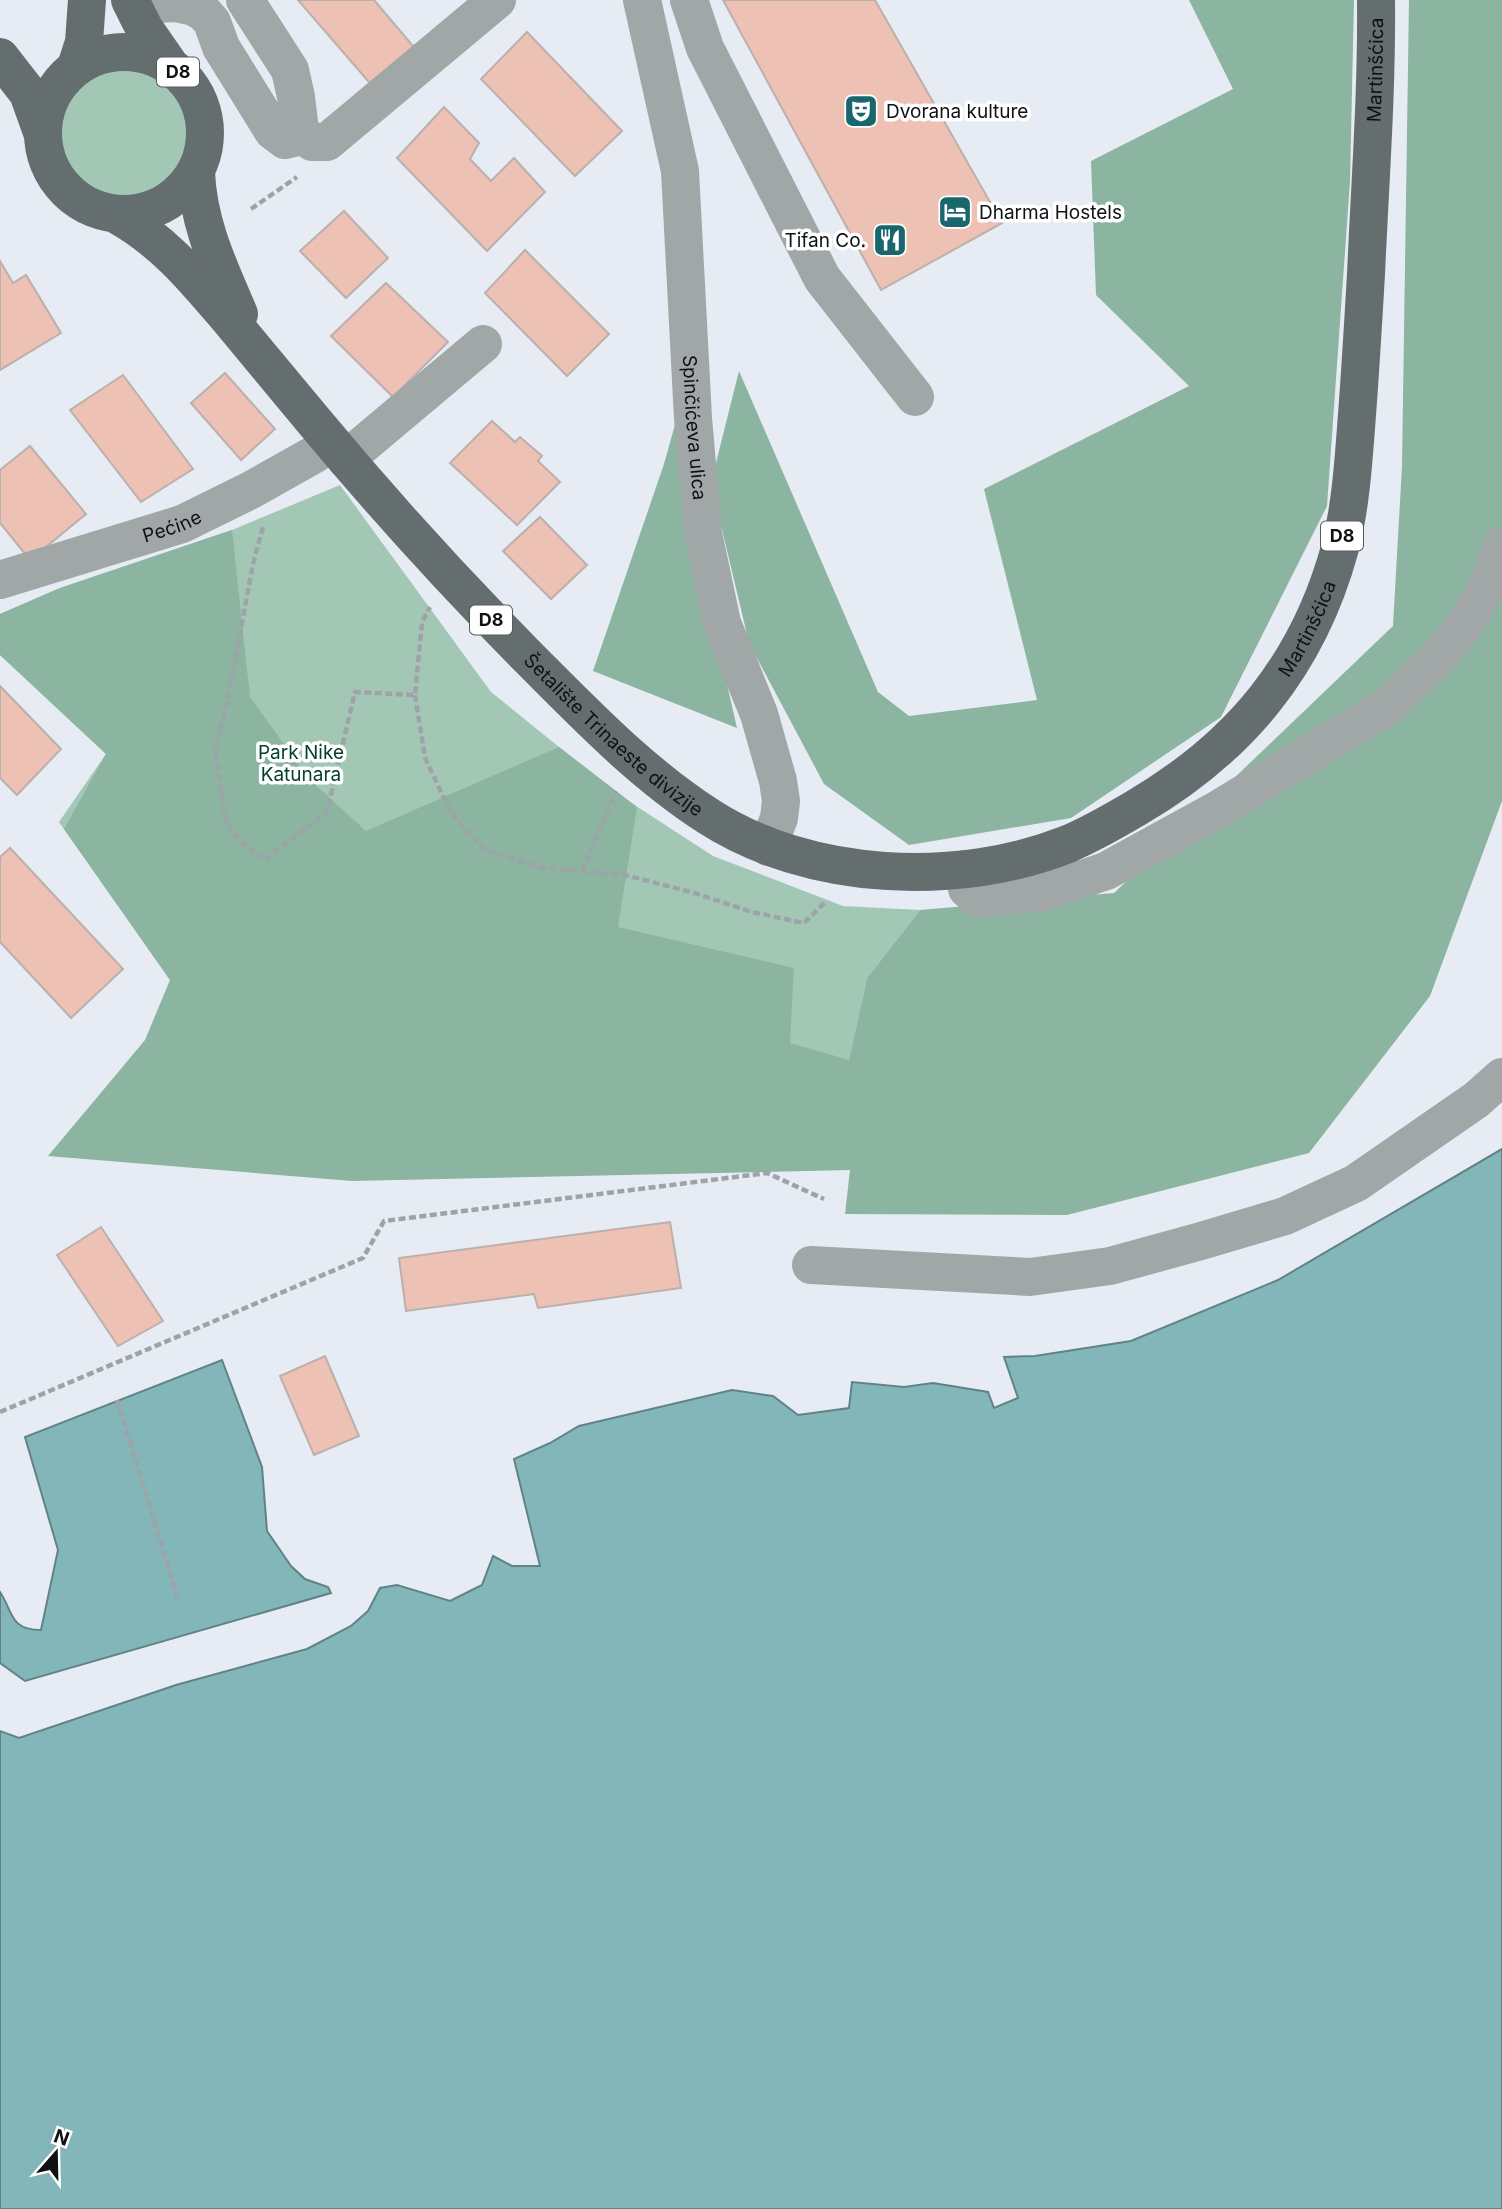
<svg xmlns="http://www.w3.org/2000/svg" width="1502" height="2209" font-family="Inter,sans-serif">
<rect width="100%" height="100%" fill="#e6ebf4"/>
<!-- green -->
<path fill="#a2c7b5" d="M54 133a70 70 0 1 1 140 0a70 70 0 1 1-140 0Z
M340,485L491,692L616,793L713,856L843,906L920,910L867,978L849,1061L436,942L170,980L59,822L106,754L0,655V614L60,588L232,530Z"/>
<!-- forest -->
<path fill="#8bb5a0" d="M1189,0H1354L1350,181L1327,506L1221,717L1071,818L909,845L824,784L749,643L711,483L739,371L878,692L909,716L1037,700L984,489L1189,386L1096,295L1091,161L1233,89Z
M1409,0H1502V801L1430,996L1309,1153L1067,1215L845,1214L850,1170L352,1181L48,1156L145,1040L170,980L64,829L106,754L0,655V614L60,588L232,530L250,697L310,780L366,831L559,747L637,807L618,927L794,968L790,1043L849,1060L867,978L920,910L1114,893L1393,626L1402,466Z
M679,410L700,567L737,728L593,671L664,464Z"/>
<!-- water -->
<path fill="#83b6b8" stroke="#608486" stroke-width="2" d="M1502,1149V2209H0V1731L19,1738L176,1685L307,1649L351,1626L368,1611L380,1588L397,1585L450,1601L482,1585L493,1556L512,1566H540L514,1459L550,1443L579,1426L732,1390L773,1396L798,1415L849,1408L852,1382L904,1387L933,1383L988,1392L994,1408L1018,1398L1004,1357L1035,1356L1131,1341L1278,1280Z
M222,1360L262,1467L267,1531L291,1566L305,1579L328,1587L331,1593L25,1681L0,1663V1592C13,1611 9,1630 41,1630L58,1550L25,1437Z"/>
<!-- building -->
<path fill="#edc1b3" stroke="#bbb0ad" stroke-width="2" d="M298,0H374L419,53L375,89Z
M723,0H875L1002,223L881,290Z
M527,32L622,131L575,176L481,79Z
M444,107L479,143L470,159L491,181L514,158L545,192L487,251L397,158Z
M344,211L388,258L346,298L300,251Z
M525,250L609,334L567,376L485,293Z
M0,261L13,283L26,275L61,333L0,370Z
M386,283L448,342L393,397L331,336Z
M225,373L275,429L241,460L191,403Z
M123,375L193,469L141,502L70,410Z
M492,421L515,442L520,437L542,456L538,461L560,482L517,525L450,463Z
M30,446L86,514L30,560L0,523V470Z
M540,517L587,565L551,599L503,551Z
M0,686L61,749L17,795L0,778Z
M10,848L123,969L71,1018L0,942V857Z
M670,1222L681,1288L538,1308L534,1294L406,1311L399,1258Z
M101,1227L163,1321L118,1346L57,1255Z
M325,1356L359,1436L314,1455L280,1376Z"/>
<g fill="none" stroke-linecap="round" stroke-linejoin="round">
<!-- path -->
<path stroke="#9ea2a9" stroke-width="4.5" stroke-dasharray="7 3.5" stroke-linecap="butt" d="M251,209L297,177
M263,527L253,564L228,699L215,751L226,822L241,842L265,860L327,812L355,692L415,695L422,622L430,607
M415,695L425,758L451,813L483,849L544,868L625,875L691,892L752,912L804,923L826,901
M582,871L616,791
M117,1400L178,1599
M0,1412L363,1258L384,1221L767,1173L824,1199"/>
<!-- minor -->
<g stroke="#a1a7a7" stroke-width="38">
<path id="s1" d="M642,0L680,171L693,418L703,533L722,623L759,714L778,781L781,801L779,818L768,847"/>
<path d="M689,0L705,48L822,278L915,397"/>
<path d="M137,14L158,4L175,3L194,7L204,13L212,22L221,47L273,131L285,140L293,138L300,131L296,97L290,70L245,0"/>
<path d="M300,131L312,142H327L497,0"/>
<path d="M346,459L483,344"/>
<path id="s2" d="M0,580L182,524L251,490L315,454L330,441"/>
<path d="M964,869L967,889L979,899L1044,892L1106,871L1217,810L1388,706L1439,657L1467,621L1489,583L1502,545"/>
<path d="M811,1265L1030,1277L1110,1266L1201,1241L1285,1216L1356,1183L1476,1100L1502,1077"/>
</g>
<!-- major -->
<g stroke="#656e6f" stroke-width="38">
<path d="M130,0L144,28L171,67"/>
<circle cx="124" cy="133" r="81"/>
<path d="M0,57L28,93L42,132"/>
<path d="M76,67L84,42L87,0"/>
<path d="M196,172C198,224 219,267 239,314"/>
<path id="s3" d="M117,215C165,242 194,278 229,319C257,353 285,386 313,420C381,502 453,581 527,656C584,713 640,772 708,816C808,881 958,888 1068,844C1091,834 1114,821 1136,808C1240,747 1308,665 1340,548C1350,509 1353,468 1356,428C1360,377 1363,326 1366,274C1370,183 1377,91 1376,0"/>
</g>
</g>
<!-- icons -->
<defs>
<g id="theatre-square" transform="scale(1.75)"><rect x="-9" y="-9" width="18" height="18" rx="4" fill="#19676c" stroke="#fff"/><path d="M-5-5.5Q0-4 5-5.5V0Q5 5 0 6Q-5 5-5 0ZM-3.3-2.5H-1v1.5H-3.3ZM1-2.5H3.3v1.5H1ZM-2.8 1Q0 5.5 2.8 1Z" fill="#fff"/></g>
<g id="hotel-square" transform="scale(1.75)"><rect x="-9" y="-9" width="18" height="18" rx="4" fill="#19676c" stroke="#fff"/><path d="M-6-4.5h1.5V1H6V5H4.5V3h-9V5H-6ZM-4 0a1.8 1.8 0 1 1 3.6 0ZM.5 0V-2.5h3Q6-2.5 6 0Z" fill="#fff"/></g>
<g id="restaurant-square" transform="scale(1.75)"><rect x="-9" y="-9" width="18" height="18" rx="4" fill="#19676c" stroke="#fff"/><path d="M-5-6h1v4h1v-4h1v4h1v-4h1v5L-1.5 .5V6h-2V.5L-5-1ZM5-6V6H3V1.5H1.5Q1.5-4 5-6Z" fill="#fff"/></g>
</defs>
<g fill-rule="evenodd">
<use href="#theatre-square" x="861" y="111"/>
<use href="#hotel-square" x="955" y="212"/>
<use href="#restaurant-square" x="890" y="240"/>
</g>
<g text-anchor="middle" stroke-width="7" stroke-linejoin="round" paint-order="stroke">
<!-- shield labels -->
<g fill="#fff" stroke="#57585a" stroke-width="2">
<rect x="157" y="57.5" width="42" height="29" rx="5"/>
<rect x="1321" y="521.5" width="42" height="29" rx="5"/>
<rect x="470" y="605.5" width="42" height="29" rx="5"/>
</g>
<g font-size="18" font-weight="bold" fill="#0f1113">
<text x="178" y="78">D8</text>
<text x="1342" y="542">D8</text>
<text x="491" y="626">D8</text>
</g>
<!-- street labels -->
<g font-size="19" fill="#0f1113" stroke="#fff">
<text dy="7" stroke="none"><textPath href="#s3" startOffset="2116">Martinšćica</textPath></text>
<text dy="7" stroke="none"><textPath href="#s1" startOffset="432">Spinčićeva ulica</textPath></text>
<text dy="7" stroke="none"><textPath href="#s2" startOffset="180">Pećine</textPath></text>
<text dy="7" stroke="none"><textPath href="#s3" startOffset="1549">Martinšćica</textPath></text>
<text dy="7" stroke="none"><textPath href="#s3" startOffset="721">Šetalište Trinaeste divizije</textPath></text>
</g>
<!-- poi labels -->
<g font-size="19" fill="#0f1113" stroke="#fff" text-anchor="start">
<text x="886" y="118">Dvorana kulture</text>
<text x="979" y="219">Dharma Hostels</text>
<text x="866" y="247" text-anchor="end">Tifan Co.</text>
</g>
<!-- park labels -->
<g font-size="19" fill="#06412c" stroke="#fff">
<text x="301" y="759">Park Nike<tspan x="301" dy="22">Katunara</tspan></text>
</g>
</g>
<!-- north arrow -->
<g transform="translate(56 2153) rotate(20)" stroke="#ffffff" stroke-width="5" paint-order="stroke">
<path d="M0-5L12 26L0 18L-12 26Z" fill="#0f1113"/>
<text y="-10" font-size="19" font-weight="bold" text-anchor="middle" fill="#0f1113">N</text>
</g>
</svg>
